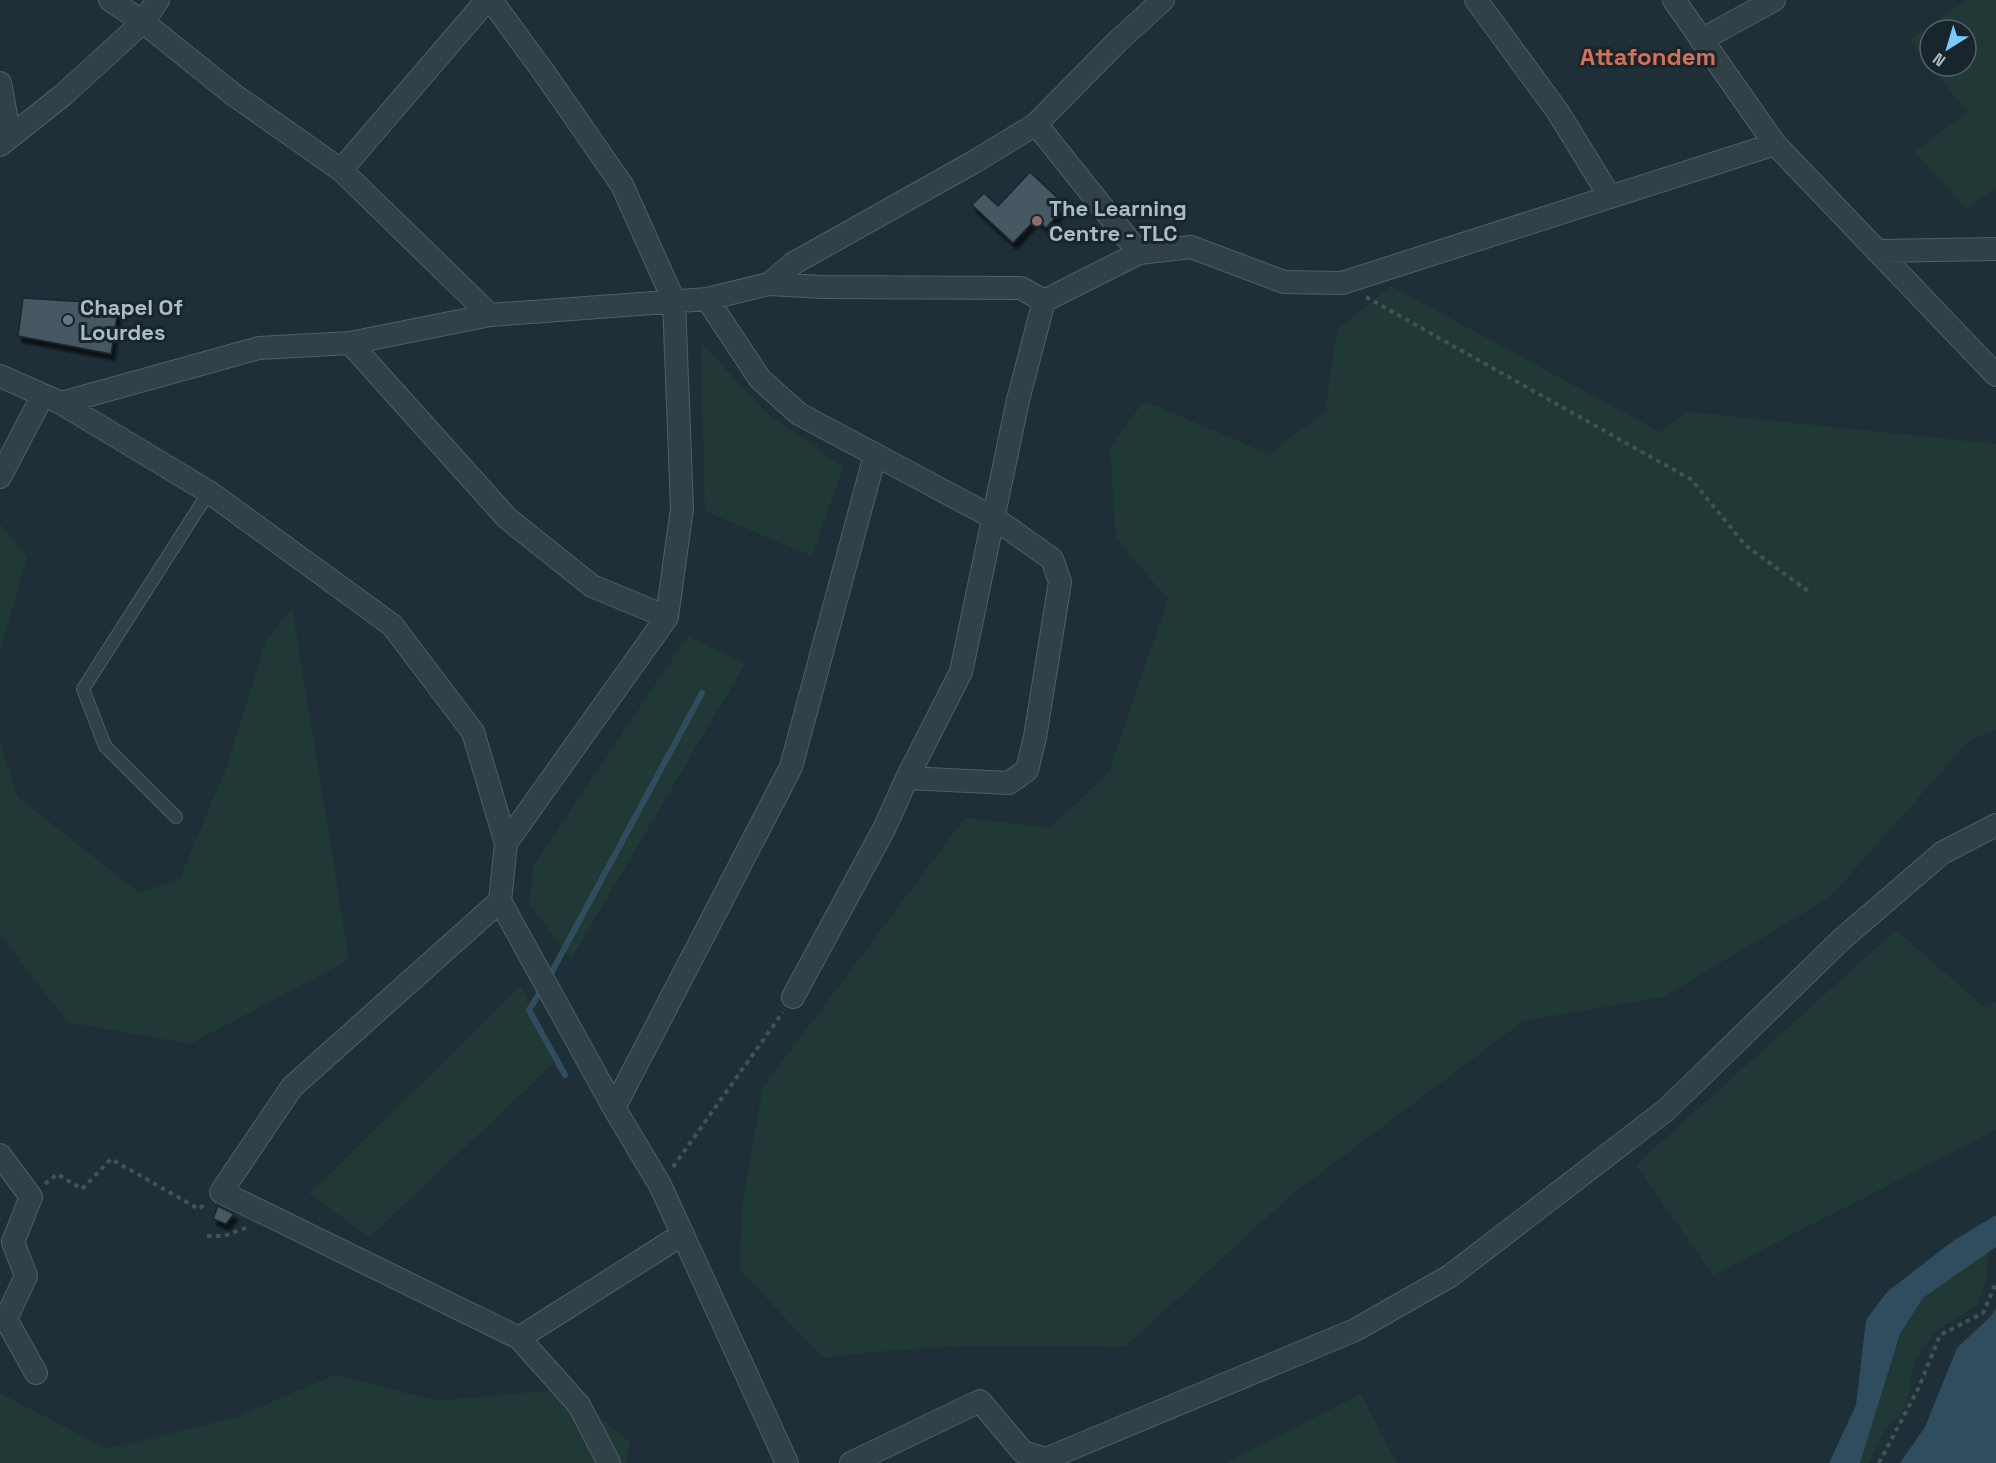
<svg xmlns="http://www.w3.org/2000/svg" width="1996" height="1463" font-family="'Space Grotesk',sans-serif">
<defs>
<filter id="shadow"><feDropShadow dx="3.5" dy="6" stdDeviation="1.5" flood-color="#0009"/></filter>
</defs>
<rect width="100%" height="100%" fill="#1f2f38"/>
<!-- green -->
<path fill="#203936" d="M1967,0H1996V188L1967,209L1914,152L1968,112L1930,66H1966V30H1930V66L1909,40Z
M1391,286L1660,432L1688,412L1996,444V730L1970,740L1830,897L1663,997L1523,1021L1290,1196L1125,1347C1024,1345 924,1344 823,1358L739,1269L743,1201L763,1087L965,818L1050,828L1109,772L1168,599L1116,539L1110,447L1144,401L1269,454L1325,412L1337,330Z
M701,343L768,414L843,467L812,556L705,511Z
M0,524L27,557L0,651Z
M292,607L349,960L190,1044L67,1022L0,934V744L18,797L139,893L180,878L227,766L266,641Z
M688,636L745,664L571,959L530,905L533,867Z
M1896,930L1984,1007L1996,1002V1130L1713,1275L1636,1165Z
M521,986L556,1061L370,1237L309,1194Z
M1988,1252L1987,1278L1976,1306L1937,1330L1914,1361L1909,1394L1902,1414L1886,1427L1869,1463H1860L1900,1334L1923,1298Z
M335,1375L437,1401L565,1389L630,1442L627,1463H0V1393L107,1449L237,1417Z
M1361,1394L1397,1463H1225Z"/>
<!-- water -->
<path fill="#2f4d5e" d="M1996,1215V1247L1923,1298L1900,1334L1860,1463H1829L1856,1405L1866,1320L1887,1292L1953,1241Z
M1996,1308V1463H1900L1925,1427L1957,1348L1991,1316Z"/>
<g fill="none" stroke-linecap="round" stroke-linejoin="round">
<!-- stream -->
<path stroke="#2f4d5e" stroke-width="6" d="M549,977L702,693
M542,989L529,1010L565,1075"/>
</g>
<!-- building -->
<path fill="#465964" stroke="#1a272e" stroke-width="1.5" filter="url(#shadow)" d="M1030,172L1066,206L1046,228L1036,219L1013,243L972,205L984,193L998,206Z
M23,298L119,304L111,354L18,336Z
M218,1206L234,1214L226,1224L213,1219Z"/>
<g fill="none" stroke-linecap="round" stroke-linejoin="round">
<!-- service casing -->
<g stroke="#505e66" stroke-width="14">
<path id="service" d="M176,817L105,746L83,689L209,492"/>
</g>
<!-- minor casing -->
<g stroke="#505e66" stroke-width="24">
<path id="minor" d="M110,0L143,22L234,95L341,170L490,315
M491,0L545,74L622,185L674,301L682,508L667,617L506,843
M1476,0L1558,112L1610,197
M1674,0L1775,144L1996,375
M1701,40L1774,0
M0,83L10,137
M1036,124L1139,253
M0,145L63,95L143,22L158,0
M341,170L487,0
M1877,251L1996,249
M769,284L823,287L1021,288L1044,301
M707,299L760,379L799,414L994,518L1052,559L1060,582L1035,737L1027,770L1009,783L907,778
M350,343L507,518L592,586L667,617
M0,376L61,403L259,348L350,343L490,315L707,299L769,284L794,263L974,162L1036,124L1118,41L1163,0
M61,403L209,492L392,625L473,732L506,843L500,901L614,1108L660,1185L787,1463
M0,477L43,395
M500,901L292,1087L221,1192L519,1338L683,1234
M793,997L884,829L907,778L961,672L1018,400L1044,301L1139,253L1191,247L1284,282L1342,283L1775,144
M614,1108L791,767L875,455
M0,1155L31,1197L13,1242L26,1276L6,1319L36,1373
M519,1338L579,1405L609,1463
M851,1463L980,1401L1023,1452L1046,1459L1355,1330L1450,1276L1666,1110L1842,939L1942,853L1996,825"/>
</g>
<!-- path -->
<path stroke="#3e5553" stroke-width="4" stroke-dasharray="4.5 4.5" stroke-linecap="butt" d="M1366,297L1692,480L1745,545L1808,591
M673,1167L783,1012
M45,1184L57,1174L82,1189L111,1159L199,1209L206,1203
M207,1236H224L248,1227
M1879,1463L1919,1387L1940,1335L1983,1313L1996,1283"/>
<!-- service -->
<use href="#service" stroke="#324048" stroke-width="12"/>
<!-- minor -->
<use href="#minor" stroke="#324048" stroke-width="22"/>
</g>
<!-- markers -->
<circle fill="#8d6e63" stroke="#18252c" stroke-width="2" cx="1037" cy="221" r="6"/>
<circle fill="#6b7280" stroke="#18252c" stroke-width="2" cx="68" cy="320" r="6"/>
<g text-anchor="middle" stroke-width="6" stroke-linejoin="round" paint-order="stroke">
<!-- poi labels -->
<g font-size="22" font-weight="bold" fill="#acbbc5" stroke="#18252c" text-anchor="start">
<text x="1049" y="216">The Learning<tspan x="1049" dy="25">Centre - TLC</tspan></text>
<text x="80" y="315">Chapel Of<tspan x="80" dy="25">Lourdes</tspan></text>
</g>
<!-- neighbourhood labels -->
<g font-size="24" font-weight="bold" fill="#d87054" stroke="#18252c">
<text x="1648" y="65">Attafondem</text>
</g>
</g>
<!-- north arrow -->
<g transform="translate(1948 48) rotate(217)"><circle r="28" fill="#18252c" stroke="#536169" stroke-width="1.5"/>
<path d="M0-4.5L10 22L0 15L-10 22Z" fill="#79c9fd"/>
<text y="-9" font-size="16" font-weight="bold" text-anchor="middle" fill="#acbbc5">N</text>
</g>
</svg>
